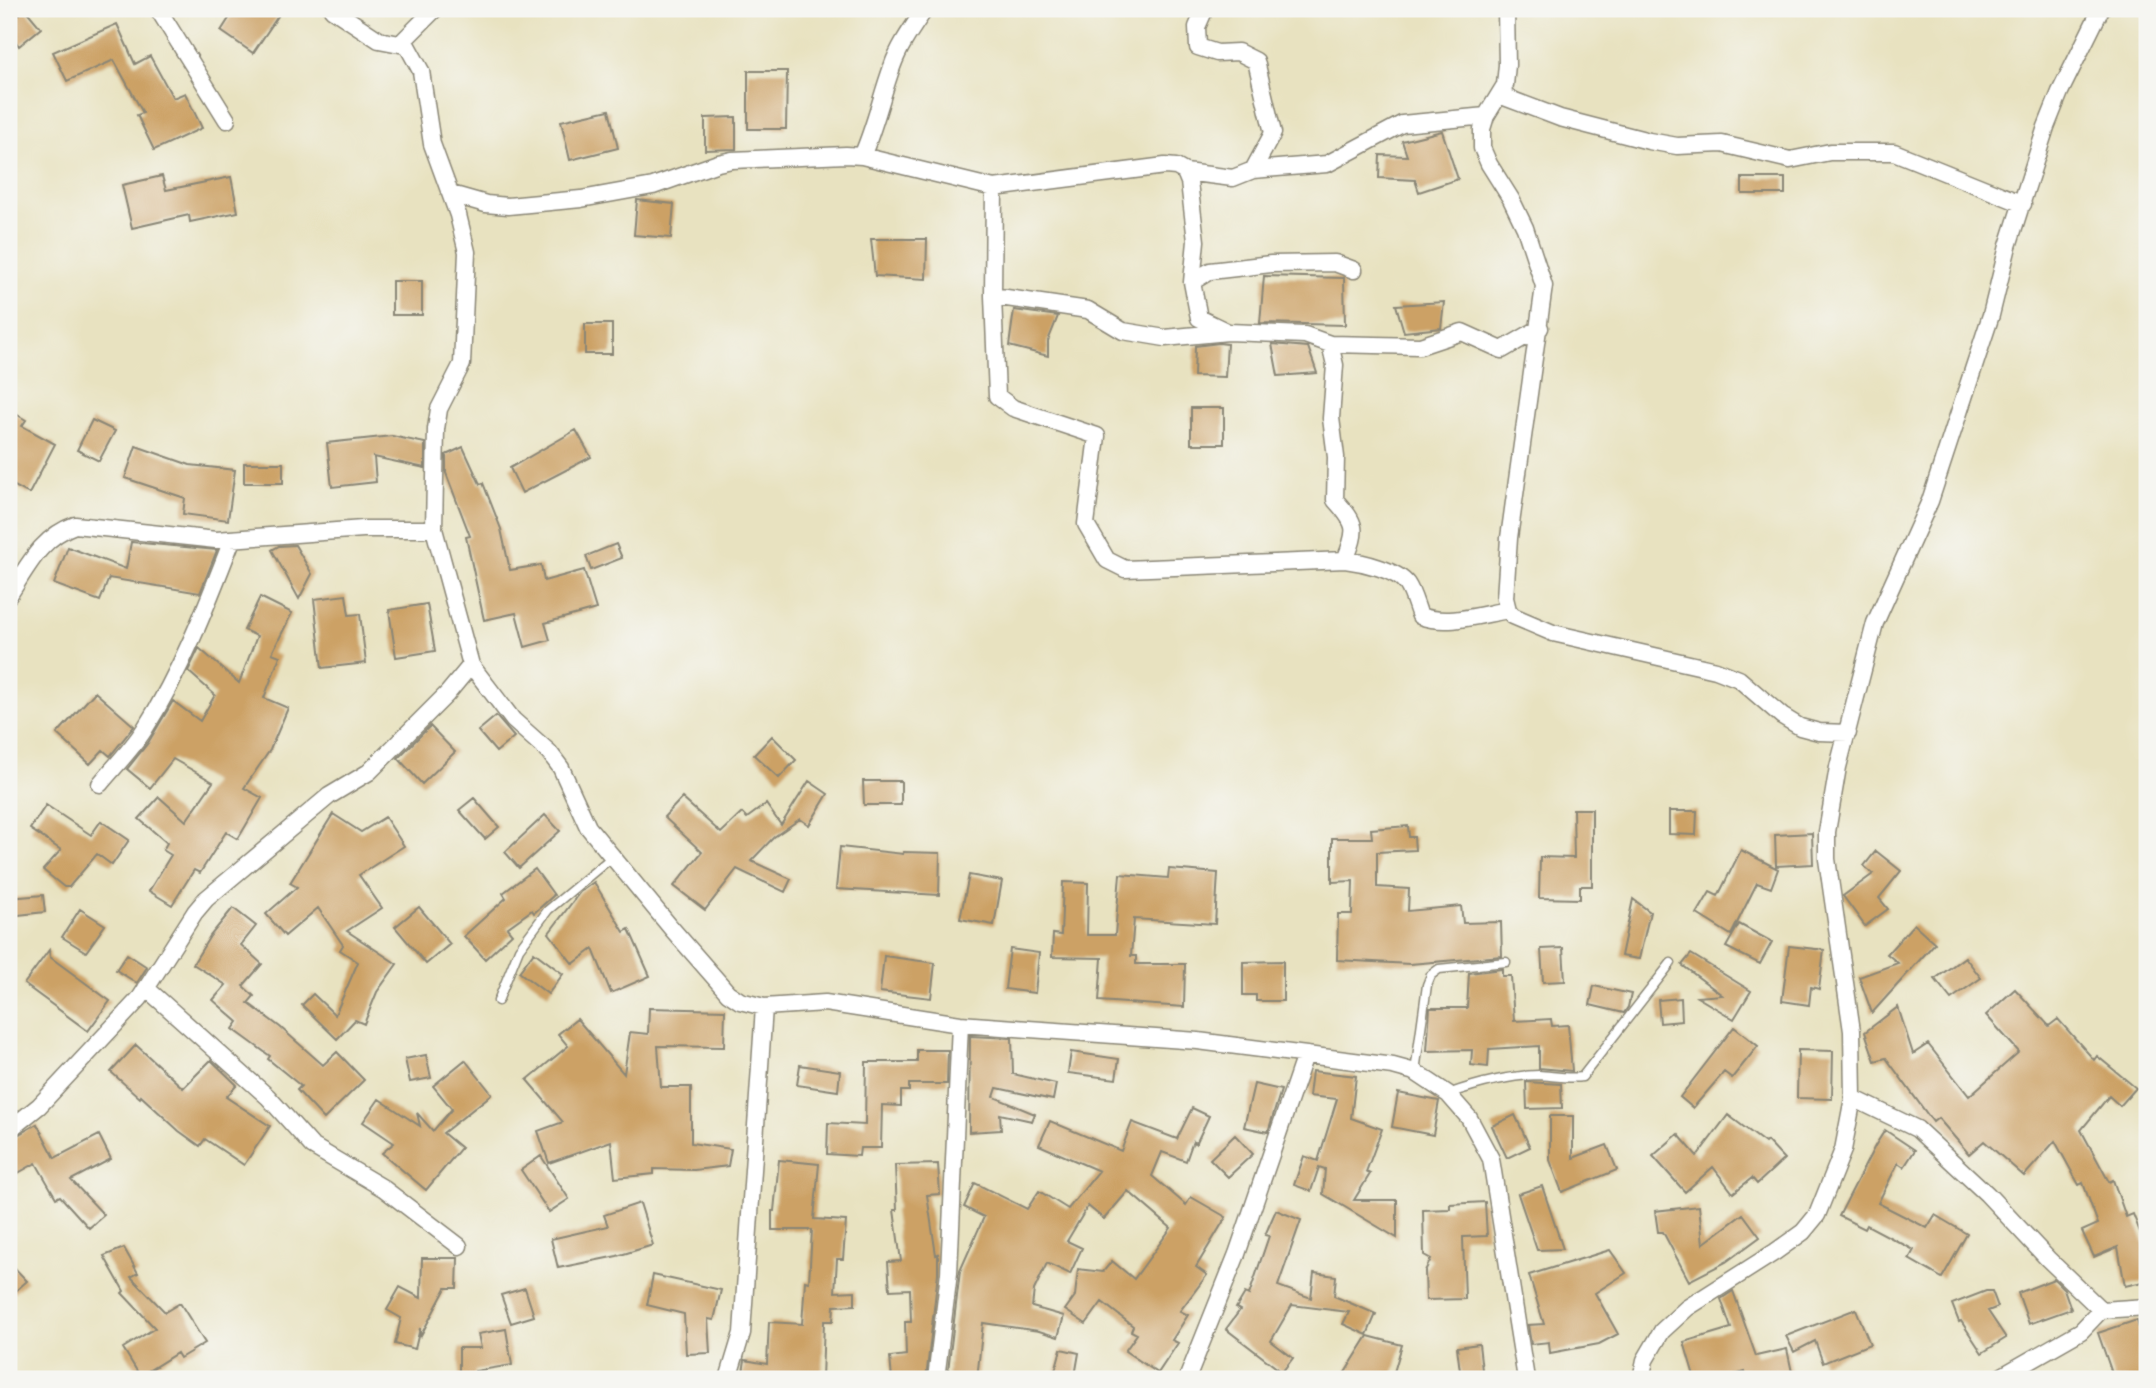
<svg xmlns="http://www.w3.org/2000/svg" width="2156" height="1388" font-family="Pangolin,sans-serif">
<rect width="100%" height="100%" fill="#f6f6f2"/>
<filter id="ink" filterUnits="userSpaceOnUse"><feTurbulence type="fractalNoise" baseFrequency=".0143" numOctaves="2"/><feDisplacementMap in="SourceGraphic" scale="14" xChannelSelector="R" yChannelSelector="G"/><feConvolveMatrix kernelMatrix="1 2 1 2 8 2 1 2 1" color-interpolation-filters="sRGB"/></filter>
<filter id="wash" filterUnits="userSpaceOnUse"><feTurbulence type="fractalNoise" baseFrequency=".00686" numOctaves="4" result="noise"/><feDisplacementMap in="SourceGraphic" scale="28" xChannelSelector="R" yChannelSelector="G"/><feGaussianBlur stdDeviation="1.57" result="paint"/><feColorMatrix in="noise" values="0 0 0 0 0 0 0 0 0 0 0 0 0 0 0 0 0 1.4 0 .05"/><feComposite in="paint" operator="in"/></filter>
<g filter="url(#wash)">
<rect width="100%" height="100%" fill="#e8e2c0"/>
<g id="blocks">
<!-- building -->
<path fill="#cca165" d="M25,9L41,28L19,46L9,33V23Z
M235,9H266L278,16L253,53L221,31Z
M117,24L135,64L150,56L173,98L185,93L202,128L154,150L137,115L143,113L114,60L67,81L53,52Z
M748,71H787L786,129H748Z
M609,110L618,148L570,160L561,121Z
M736,117V149L705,150V118Z
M1442,131L1458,179L1419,192L1415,180L1379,178L1380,155L1407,156L1402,141Z
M162,176L166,190L231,177L238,212L190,222L189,215L132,228L122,185Z
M1742,178H1785V194H1742Z
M637,200L674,204L671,238L634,235Z
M871,239H927L926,279L875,276Z
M1264,276L1344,278L1345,325L1260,323Z
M392,281H422V315H392Z
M1444,302L1441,328L1404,332L1396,305Z
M1014,310L1058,316L1048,341V356L1009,346Z
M585,324H612V354H585Z
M1219,343L1227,344L1225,377L1194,376L1195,346Z
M1272,344L1308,347L1317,373L1278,376Z
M1191,408H1224V444H1191Z
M9,410L26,420L22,426L55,444L29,494L9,483Z
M92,420L115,431L99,461L77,450Z
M576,430L591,457L522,493L510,468Z
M392,436L425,443V468L374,457L376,482L332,487L327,443Z
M136,446L190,465L235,470L228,520L183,514L185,498L125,478Z
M463,447L480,484L483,483L501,529L510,570L541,565L544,581L584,570L596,609L545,623L550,640L525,647L516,613L484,620L466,537L470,536L446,473V455Z
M244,463H283V483H244Z
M131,542L217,550L200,593L109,578L100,601L54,584L68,547L126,569Z
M616,544L622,558L591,570L586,556Z
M295,545L312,574L299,599L272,550L279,546Z
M346,595L349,615L360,614L366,663L322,668L314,599Z
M260,597L292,613L272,653L280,656L264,698L288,708L270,750L244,788L262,798L238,839L226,832L200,873L194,870L172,905L149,891L171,855L163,850L167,843L139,819L159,797L186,821L213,782L173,759L150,788L127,769L148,743L173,701L200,721L215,695L188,671L199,648L239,683L257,636L244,630Z
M427,604L435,651L396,657L389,610Z
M95,692L134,726L110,756L103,750L90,764L57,734Z
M496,716L514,737L496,752L478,731Z
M430,726L455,752L422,784L398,758Z
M772,736L796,760L779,778L754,755Z
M809,781L828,794L809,825L800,819L774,837L751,861L791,879L785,892L737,869L705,910L674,886L702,852L664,817L682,798L721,833L742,813L747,818L766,804L781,825Z
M863,781H901V805H864Z
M474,798L499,827L485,839L459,810Z
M46,805L91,835L101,821L129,840L112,865L97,854L69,887H64L43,870L61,850L30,829Z
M1573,809H1592V886H1580V899L1539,898L1540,857L1574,858Z
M1669,811H1697L1696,835L1669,834Z
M333,814L361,832L385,817L404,846L359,875L382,908L347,931L397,964L377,992L364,1024L355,1020L337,1039L302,1005L313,994L335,1015L358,962L340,950L343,945L318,908L285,936L266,914L297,887L290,883Z
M545,815L560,831L519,868L505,852Z
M1408,826L1409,837H1414L1415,850L1377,852V887L1409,889L1408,911L1461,906L1463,923L1501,922L1502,956L1410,964L1337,960L1338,914H1352L1353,881L1332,882V838H1372L1371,829Z
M1812,833L1813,864L1776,866L1775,835Z
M840,847L903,854V852L940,853L939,895L836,889Z
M1741,850L1778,869L1771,888L1757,883L1731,935L1697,914L1710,892L1718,896Z
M1876,851L1901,871L1879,898L1888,909L1865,926L1843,896L1873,874L1864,866Z
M535,869L554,895L534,913L532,910L507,928L512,934L485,959L464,936L506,898L503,893Z
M1169,869L1218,873L1215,924L1134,919L1131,956H1136V964H1185L1184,1007L1099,1001L1102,958L1052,957L1053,934L1061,935L1063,882L1088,883L1087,935H1115L1120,874L1168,878Z
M969,875L1002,881L994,925L960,919Z
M594,882L624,932L629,929L650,976L611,993L593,949L573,964L549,933L580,892Z
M43,895L45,912L9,916V898Z
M1633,899L1650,912L1639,959L1621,956Z
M419,907L450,944L426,964L395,927Z
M233,908L256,926L241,945L262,964L243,986L254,996L248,1003L280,1027L323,1065L337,1052L364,1080L324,1119L297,1090L301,1086L268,1059L270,1056L233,1029L238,1022L213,1000L226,985L193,964L210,936Z
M80,909L105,925L86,952L62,937Z
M1739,924L1772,942L1760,964L1726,947Z
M1914,924L1935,943L1872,1013L1859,977L1898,963L1887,954Z
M1789,946L1824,950L1819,989L1811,987L1809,1005L1782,1001Z
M1563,948L1565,981L1543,982L1541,949Z
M1010,949L1039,953L1035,993L1005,989Z
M49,950L50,957L110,1001L88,1031L24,984Z
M534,952L563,974L548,994L519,972Z
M127,954L147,967L137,983L116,970Z
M1691,954L1751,991L1734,1019L1697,997L1722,995L1682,965Z
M884,956L935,963L931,998L880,992Z
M1965,957L1981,978L1951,999L1935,979Z
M1283,961V1001H1256V995H1243V962Z
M1502,969V976H1511L1514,1021L1551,1019L1552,1026L1568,1025L1572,1071L1539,1068V1046L1489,1049L1488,1067L1471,1065L1472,1050L1427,1051L1430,1008H1467L1469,973Z
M1594,986L1631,994L1628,1007L1624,1013L1590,1005Z
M2015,989L2049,1026L2058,1019L2094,1060L2097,1056L2136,1088L2120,1106L2109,1096L2081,1130L2109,1182L2113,1180L2126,1217L2133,1214L2147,1250V1281L2125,1286L2118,1247L2094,1257L2082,1231L2098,1224L2083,1183L2079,1185L2055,1141L2024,1176L1984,1141L1969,1154L1938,1118L1933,1122L1886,1058L1875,1061L1865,1032L1898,1007L1913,1054L1928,1044L1969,1096L2019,1052L1986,1015Z
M1681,998L1682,1021L1660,1023L1658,1000Z
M649,1008L725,1010L724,1047L658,1046L661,1087H691V1143L731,1149L728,1166L694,1170L654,1169V1174L615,1178L611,1141L549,1163L538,1131L563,1122L527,1080L568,1046L558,1034L577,1019L624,1074L630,1032L648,1034Z
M1734,1027L1758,1046L1732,1078L1724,1072L1693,1108L1680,1097Z
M970,1036L1012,1038L1013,1074L1056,1084L1053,1100L997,1088L994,1097L1035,1114L1032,1121L1000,1114L1001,1130L969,1132Z
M136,1045L183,1088L211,1060L237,1085L226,1097L270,1126L244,1165L205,1139L200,1146L179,1131L141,1096L140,1098L111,1072Z
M917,1050H948L947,1084H909V1091H901V1106L882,1105L881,1148H860L859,1156L827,1154L828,1123L865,1125L866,1062H917Z
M1798,1050L1833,1051L1832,1099L1797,1098Z
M1071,1052L1119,1059L1116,1079L1068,1073Z
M426,1055L431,1078L410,1082L405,1059Z
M465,1060L492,1094L443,1133L461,1148L426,1190L382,1153L394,1143L363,1122L379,1099L420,1126L417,1113L433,1131L452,1109L433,1086Z
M800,1065L840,1071L838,1091L797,1085Z
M1312,1071L1356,1076L1351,1118L1382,1129L1366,1172L1370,1174L1354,1200H1397V1238L1323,1194L1325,1169L1319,1167L1311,1191L1294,1185L1304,1156L1318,1161L1337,1099L1309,1096Z
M1526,1082L1561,1084L1562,1108L1527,1109Z
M1254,1084L1281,1090L1268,1132L1244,1127Z
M1398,1093L1439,1101L1433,1135L1392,1127Z
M1192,1108L1209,1116L1196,1144L1193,1141L1186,1161L1162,1152L1152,1176L1186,1205L1191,1197L1226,1217L1196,1267L1207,1275L1180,1311L1188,1315L1172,1340L1178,1343L1158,1373L1125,1351L1137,1334L1131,1331L1133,1326L1102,1302L1086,1324L1065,1310L1075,1296L1078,1269L1103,1272L1112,1261L1134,1279L1171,1228L1128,1191L1104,1219L1088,1206L1067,1241L1082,1248L1070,1274L1047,1263L1034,1290L1032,1307L1064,1316L1058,1337L1039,1331L983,1323L977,1379H947L960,1271L984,1217L964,1207L975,1183L1027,1209L1039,1191L1068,1209L1099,1171L1039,1145L1050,1121L1121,1151L1132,1122L1177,1139Z
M1515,1115L1530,1147L1507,1158L1492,1126Z
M1728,1115L1765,1143L1767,1141L1784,1159L1757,1184L1752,1178L1733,1193L1713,1167L1685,1192L1653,1156L1678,1134L1697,1156Z
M1550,1116H1573V1158L1607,1145L1617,1170L1562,1192L1550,1160Z
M37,1124L55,1158L99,1135L111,1159L71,1180L104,1215L89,1228L60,1196L56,1198L36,1163L9,1178V1140Z
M1885,1130L1915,1150L1904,1167L1898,1163L1878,1203L1927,1228L1935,1215L1967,1234L1942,1278L1909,1259L1914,1250L1867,1225L1865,1229L1839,1216L1875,1146Z
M1235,1135L1253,1154L1228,1177L1210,1159Z
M541,1156L569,1199L549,1212L521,1170Z
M779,1160L819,1164L814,1219L846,1221L843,1259H837L835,1292L855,1291V1305L834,1306L833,1321H824L822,1379H742L745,1360L767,1364L769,1322L802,1324L805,1281L809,1282L812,1230H772V1211H774Z
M938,1164L940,1194L927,1195L936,1255L938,1254V1273L926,1379H892L890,1357L906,1355L905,1322H911L910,1289L890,1290L888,1262L901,1261L894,1210H897L895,1165Z
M1542,1186L1563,1249L1537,1250L1518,1194Z
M1485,1202L1487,1236L1463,1237L1465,1299L1426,1300L1425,1271L1431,1259L1424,1255L1423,1210L1450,1209V1204Z
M640,1203L653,1245L617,1256L558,1268L551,1239L608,1226L604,1215Z
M1699,1206L1703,1244L1743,1214L1760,1237L1726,1262L1689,1281L1663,1232H1658L1655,1211Z
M1276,1210L1301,1220L1278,1286L1311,1298L1314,1273L1336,1276L1334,1296L1376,1314L1367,1335L1343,1324L1349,1312L1292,1305L1271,1341L1293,1358L1282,1372L1226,1329L1240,1310L1236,1308L1245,1293L1249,1295L1269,1236L1265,1235Z
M124,1248L138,1273L131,1277L165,1312L180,1303L205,1343L180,1358L177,1353L140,1376L123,1348L155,1328L122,1293L124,1291L104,1256Z
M1610,1250L1626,1273L1595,1293L1618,1334L1599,1344L1550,1353L1549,1342L1531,1344L1528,1325L1544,1324L1529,1275Z
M422,1258H458L457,1288H446L420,1337V1328L415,1349L395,1344L401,1318L387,1310L400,1287L421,1298Z
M9,1262L27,1281L9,1297Z
M653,1275L721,1290L714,1320L708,1319L710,1353L686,1354L684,1314L647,1305Z
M2054,1279L2064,1289L2071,1309L2029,1324L2018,1293Z
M525,1288L534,1316L511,1323L501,1295Z
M1733,1291L1756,1356L1787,1349L1793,1377L1780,1379H1747L1745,1372L1721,1379H1695L1684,1342L1731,1328L1721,1299Z
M1986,1291H1992L1998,1307L1988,1311L2006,1338L1982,1353L1961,1321L1959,1322L1952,1304Z
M1856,1309L1870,1344L1823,1363L1815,1341L1794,1352L1786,1336Z
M2137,1320L2140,1332L2147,1329V1379H2114L2098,1333Z
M506,1329L512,1365L475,1371V1379H459V1348H481L478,1334Z
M1368,1336L1402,1345L1392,1379H1341Z
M1479,1344L1483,1379H1461L1457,1347Z
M1061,1349L1079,1353L1075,1376L1055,1371Z"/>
</g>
</g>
<g filter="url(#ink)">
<use href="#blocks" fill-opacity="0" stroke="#8a8676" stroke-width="2"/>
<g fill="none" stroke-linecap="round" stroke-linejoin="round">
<!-- service casing -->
<g stroke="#8a8676" stroke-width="11">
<path id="service" d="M498,1001L519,949L548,910L612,857
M1415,1072L1427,985L1431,975L1439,969L1506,962
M1448,1094C1477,1084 1508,1075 1539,1075C1554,1076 1568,1079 1582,1077L1671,963"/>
</g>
<!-- minor casing -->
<g stroke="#8a8676" stroke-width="19">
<path id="minor" d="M158,9L227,120
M332,9L379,40L405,45
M435,9L404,40L421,71L432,144L458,215L467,252L462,364L439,409L436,429L434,529L471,665
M1506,9L1507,65L1505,85L1486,116L1482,129V148L1489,164L1511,199L1525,228L1544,286L1509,538L1505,598L1508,610L1513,616L1553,633L1716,670L1739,679L1782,716L1800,727L1819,732L1848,733
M1499,95L1560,118L1649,141L1677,146L1722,144L1790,160L1830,152H1894L2023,204
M862,156C875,127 881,97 892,67C899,46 913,27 925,9
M1253,170L1327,164L1402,124L1486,116
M1185,172L1233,178L1253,170L1273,133L1256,61L1238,52L1217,53L1198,47L1197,27L1205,9
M994,188L993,296L997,396L1013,408L1097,436L1086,524L1107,560L1125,569L1345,560
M451,194L486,204L508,206L581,199L653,186L718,163L732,160L846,155L862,156L994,188L1165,166L1176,167L1185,172L1189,182L1196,241L1192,282L1199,318L1228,332L1305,335L1330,344L1335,365L1331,418L1336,457L1335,500C1357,524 1358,529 1345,560C1362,562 1397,570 1407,584C1413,593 1416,606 1420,616C1448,626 1479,615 1508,610
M1192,282L1210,271L1271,264L1335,263L1354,270
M993,296L1088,310L1123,331L1165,338L1228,332
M1330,344L1420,346L1462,332L1502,350L1540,328
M9,595C28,566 41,537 75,525L216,540L363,529H434
M100,784C114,767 132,749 144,730C181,672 207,605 232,540
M146,988L268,1097L312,1146L383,1188L459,1246
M1853,1098L1917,1129L1987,1194L2048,1259L2101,1310
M9,1130L39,1106L140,998L195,912L206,899L329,796L369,772L447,694L471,665L513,720L549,752L561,768L588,827L672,929L728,993L740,1001L764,1007L825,1003L960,1024L1198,1041L1393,1066L1415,1072L1448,1094L1469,1118L1491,1159L1526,1379
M728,1379L742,1333L764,1007
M936,1379L949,1273L960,1024
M1187,1379L1237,1254L1305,1055
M1641,1379L1645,1360L1662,1331L1687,1308L1775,1252L1803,1232L1817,1215L1843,1150L1853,1098L1852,1031L1827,859V832L1838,767L1875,623L1930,501L1991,315L2008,246L2046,127L2060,92L2101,9
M1997,1379L2081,1331L2101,1310L2147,1307"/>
</g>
<!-- service -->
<use href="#service" stroke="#fff" stroke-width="8"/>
<!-- minor -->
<use href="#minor" stroke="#fff" stroke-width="16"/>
</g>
</g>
<!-- margin -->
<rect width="2156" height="1388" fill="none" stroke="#f6f6f2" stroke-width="35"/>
</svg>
